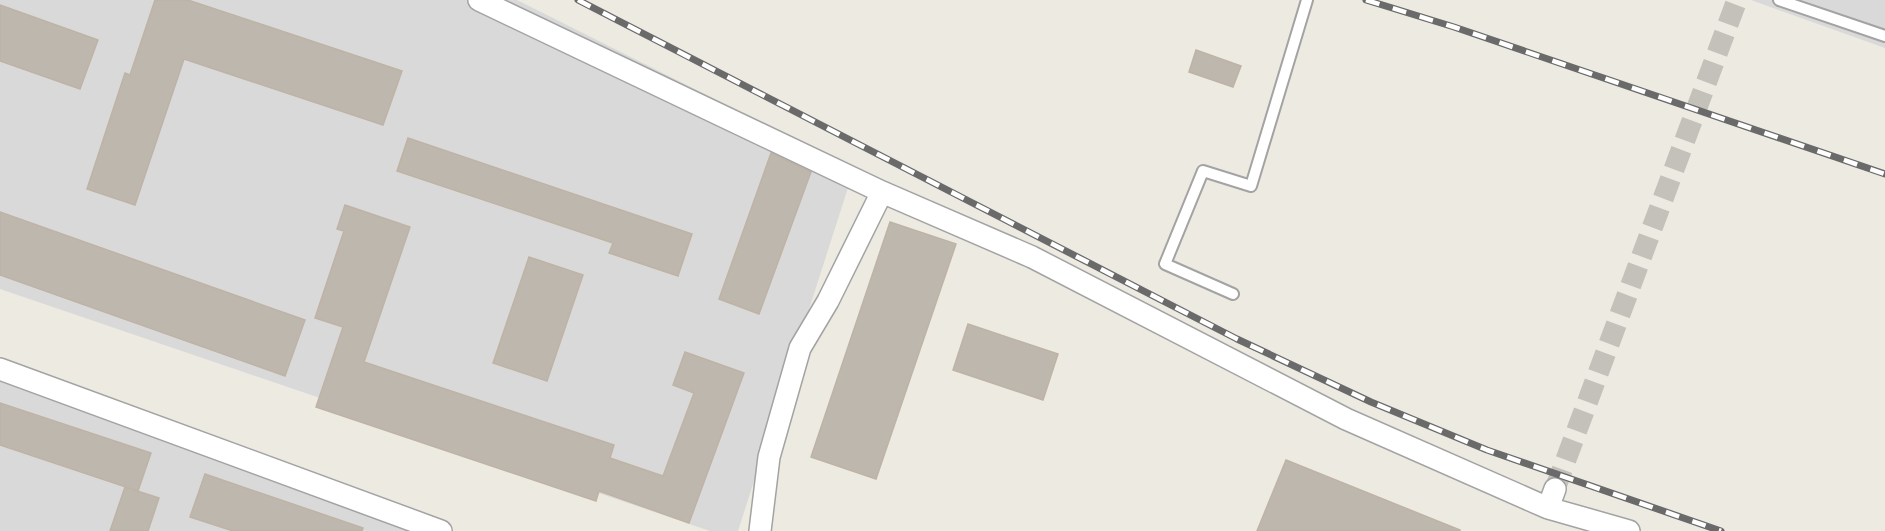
<svg xmlns="http://www.w3.org/2000/svg" width="1885" height="531" font-family="'Public Sans',sans-serif">
<rect width="100%" height="100%" fill="#edeae1"/>
<!-- residential -->
<path fill="#dad9d9" d="M0,0H517L854,169L738,531H710L0,289Z
M1751,0H1885V48Z
M0,375L442,531H0Z"/>
<!-- building -->
<path fill="#bdb7ae" stroke="#beb3a5" stroke-width="1.5" d="M155,0H188L402,71L383,125L184,59L135,205L87,189L125,73L130,75Z
M0,5L98,40L80,89L0,61Z
M1196,50L1241,66L1233,87L1189,72Z
M408,138L692,234L678,276L609,253L613,243L397,171Z
M771,153L811,172L759,314L719,299Z
M345,205L410,227L364,362L614,445L610,458L663,476L694,393L673,385L685,352L744,373L689,523L599,491L596,501L316,407L343,327L315,318L344,231L337,229Z
M0,212L305,320L285,376L0,275Z
M890,222L956,244L876,479L811,457Z
M529,257L583,275L547,381L493,363Z
M968,324L1058,354L1043,400L953,370Z
M0,403L151,453L138,491L0,445Z
M1286,460L1460,530V531H1257Z
M205,474L363,528L362,531H233L190,517Z
M125,487L159,498L148,531H110Z"/>
<g fill="none" stroke-linecap="round" stroke-linejoin="round">
<!-- street-tunnel -->
<path stroke="#c3c1ba" stroke-width="21" stroke-dasharray="21 10" stroke-linecap="butt" d="M1555,489L1737,0"/>
<!-- lane casing -->
<g stroke="#a3a3a3" stroke-width="14">
<path id="lane" d="M1779,0L1885,36
M1233,294L1165,264L1203,171L1251,186L1307,0"/>
</g>
<!-- street casing -->
<g stroke="#a3a3a3" stroke-width="24">
<path id="street" d="M479,0L882,192L1032,257L1346,419L1548,508L1629,531
M0,369L441,531
M1548,508L1555,489
M760,531L769,457L800,348L828,301L882,192"/>
</g>
<!-- lane -->
<use href="#lane" stroke="#fff" stroke-width="10"/>
<!-- street -->
<use href="#street" stroke="#fff" stroke-width="21"/>
<!-- rail casing -->
<g stroke="#6a6a6a" stroke-width="7">
<path id="rail" d="M578,0L1237,339L1371,402L1487,450L1721,531
M1366,0L1454,27L1885,174"/>
</g>
<!-- rail -->
<use href="#rail" stroke="#fff" stroke-width="4.5" stroke-dasharray="14" stroke-linecap="butt"/>
</g>
</svg>
